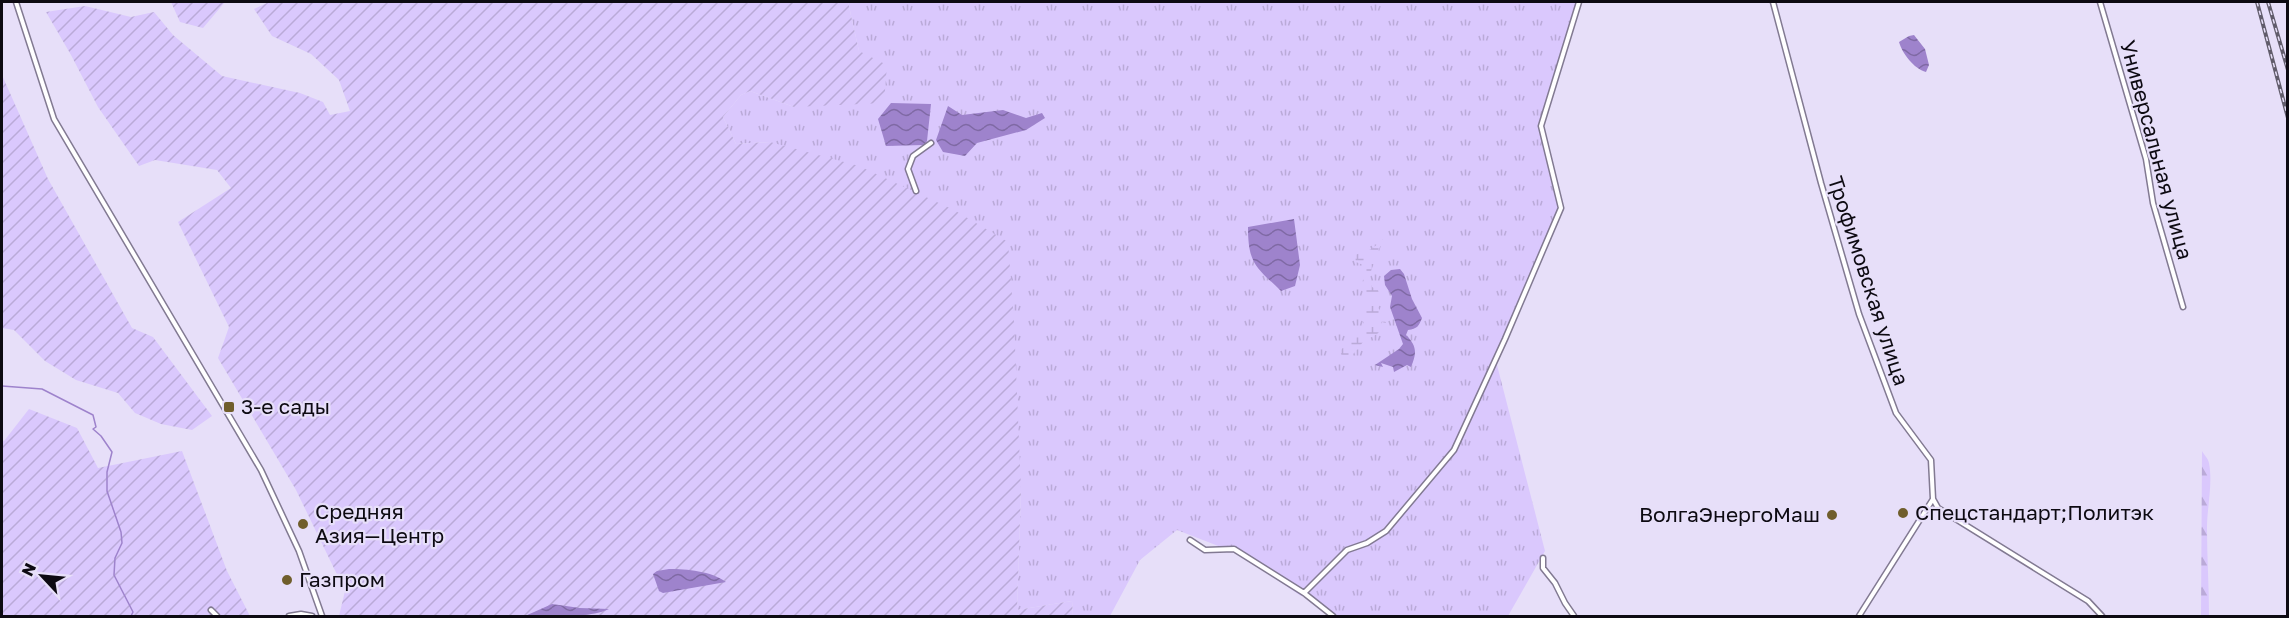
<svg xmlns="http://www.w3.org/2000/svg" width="2289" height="618" font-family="'Golos Text',sans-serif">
<defs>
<pattern id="grass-tufts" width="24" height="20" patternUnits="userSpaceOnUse" patternTransform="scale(1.5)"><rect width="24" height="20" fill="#dac8fd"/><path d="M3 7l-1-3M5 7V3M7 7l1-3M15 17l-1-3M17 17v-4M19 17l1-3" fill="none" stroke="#baaad8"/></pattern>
<pattern id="forest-firs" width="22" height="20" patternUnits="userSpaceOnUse" patternTransform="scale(1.5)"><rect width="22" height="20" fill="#dac8fd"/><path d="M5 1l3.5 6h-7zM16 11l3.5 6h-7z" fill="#baaad8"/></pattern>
<pattern id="wetland-marsh" width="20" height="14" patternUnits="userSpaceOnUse" patternTransform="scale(1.5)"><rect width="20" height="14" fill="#dac8fd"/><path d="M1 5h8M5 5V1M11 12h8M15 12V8" fill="none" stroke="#baaad8"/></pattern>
<pattern id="garden-furrows" width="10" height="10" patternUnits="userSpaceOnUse" patternTransform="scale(1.5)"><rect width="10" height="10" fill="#dac8fd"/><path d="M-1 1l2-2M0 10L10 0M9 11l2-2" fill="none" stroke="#baaad8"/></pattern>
<pattern id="water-waves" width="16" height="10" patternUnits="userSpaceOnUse" patternTransform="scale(1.5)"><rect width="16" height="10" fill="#9e83cc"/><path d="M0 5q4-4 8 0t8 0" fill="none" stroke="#7f69a4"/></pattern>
</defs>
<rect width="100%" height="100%" fill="#e7dff9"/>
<!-- grass -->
<path fill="url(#grass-tufts)" d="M848,2H1579L1541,126L1561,208L1494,363L1497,365L1545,551L1508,616H1333L1304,593L1301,596L1239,554L1177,530L1140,560L1110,616H1073L1072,601L1017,610L1021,490L770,142L736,144L723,117L741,95L750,91L794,107L859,51Z"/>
<!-- forest -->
<path fill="url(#forest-firs)" d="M2202,451C2204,455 2208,458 2209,463C2213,484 2207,507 2207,528C2207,557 2209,587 2209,616H2201Z"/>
<!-- wetland -->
<path fill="url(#wetland-marsh)" d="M1383,239L1378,252L1379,257C1371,267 1368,275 1372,287L1378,290L1382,298L1377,305L1386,323L1382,322V331L1363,342L1345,364L1340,351L1362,328L1367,304L1361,286L1365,274L1363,265L1356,262L1355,255L1372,249Z"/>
<!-- garden -->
<path fill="url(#garden-furrows)" d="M171,2H225L203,28L180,22Z
M269,2H848L859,51L887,65L884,103L794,107L750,91L741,95L723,117L736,144L770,142L859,166L954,210L1008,242L1014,322L1021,490L1017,610L1072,601L1073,616H339L345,591L296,490L218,358L229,327L178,222L231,188L217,170L155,160L139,166L98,107L71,55L46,12L85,6L131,17L154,12L173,35L222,76L300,93L323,102L330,115L350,111L339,80L311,54L272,36L254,9Z
M2,75L48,179L132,328L153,337L212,416L192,430L161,424L135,413L118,393L76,380L45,361L14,330L2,328Z
M29,409L77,428L98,468L182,451L227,571L250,616H2V440L4,441Z"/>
<!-- water -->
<path fill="url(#water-waves)" d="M1914,35L1925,49L1929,65L1926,72C1914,69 1902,53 1899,42L1909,36Z
M891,103L931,104L927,141L924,145L886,146L878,119Z
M948,106L962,115L1003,110L1026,118L1042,113L1045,118L1026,130L977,143L965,156L943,152L936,140Z
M1294,219L1300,265L1295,286L1281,291C1256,267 1248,264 1248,227Z
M1400,269L1404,274L1412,299L1422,318C1419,326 1417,329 1408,330L1406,335C1417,346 1417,353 1411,367L1407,365L1394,372L1393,367L1381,363L1383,367L1375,365L1399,349L1403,344L1390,307L1392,296L1385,285L1384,276L1391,270Z
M669,569C687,569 711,571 726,582L663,593L659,591L653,574L657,571Z
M552,604L580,608L609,609C592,618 548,617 525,616Z"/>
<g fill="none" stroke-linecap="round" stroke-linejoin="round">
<!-- stream -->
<path stroke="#9e83cc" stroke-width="1.5" d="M2,386L42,389L93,415L96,427L93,429L101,436L112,452L107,472V491L121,532L122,543L115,558L114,575L133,612L131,616"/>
<!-- minor casing -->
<g stroke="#827a92" stroke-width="7">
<path id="minor" d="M16,2L54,119L261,470L299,551L322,616
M1773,2L1821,183L1859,314L1896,413L1931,460L1933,499L1938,508L2088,601L2102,616
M2100,2L2146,159L2153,203L2183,307
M916,191L908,169L913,156L931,143
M1190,540L1205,550L1234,549L1304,593L1333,616
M1543,558V568L1555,583L1565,603L1574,616
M1304,593L1347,550L1367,543L1386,531L1454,450L1505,339L1561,208L1541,126L1579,2
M211,610L217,616
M289,616L301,614L312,616
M1859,616L1933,499"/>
</g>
<!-- minor -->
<use href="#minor" stroke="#fff" stroke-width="4"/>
<!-- rail casing -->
<g stroke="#615c6b" stroke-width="4">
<path id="rail" d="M2257,2L2288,118
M2268,2L2288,70"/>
</g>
<!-- rail -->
<use href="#rail" stroke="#e7dff9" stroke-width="1.5" stroke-dasharray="4.5" stroke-linecap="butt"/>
</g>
<!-- markers -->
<g fill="#705e2c" stroke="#e7dff9" stroke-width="2">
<rect x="223" y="401" width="12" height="12" rx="3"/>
<circle cx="1903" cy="513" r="6"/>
<circle cx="1832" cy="515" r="6"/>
<circle cx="303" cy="524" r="6"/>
<circle cx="287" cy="580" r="6"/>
</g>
<g text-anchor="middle" stroke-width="4.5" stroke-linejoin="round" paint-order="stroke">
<!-- street labels -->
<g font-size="21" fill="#0d0a12" stroke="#e7dff9">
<text transform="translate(2156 150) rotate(75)" y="7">Универсальная улица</text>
<text transform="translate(1868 281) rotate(72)" y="7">Трофимовская улица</text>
</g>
<!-- poi labels -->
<g font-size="21" fill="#0d0a12" stroke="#e7dff9" text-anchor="start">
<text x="241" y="414">3-е сады</text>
<text x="315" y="519">Средняя<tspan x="315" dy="24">Азия—Центр</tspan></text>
<text x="1915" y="520">Спецстандарт;Политэк</text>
<text x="1820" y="522" text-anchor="end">ВолгаЭнергоМаш</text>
<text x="299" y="587">Газпром</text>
</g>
</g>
<!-- border -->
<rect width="2289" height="618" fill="none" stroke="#0d0a12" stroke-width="6"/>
<!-- north arrow -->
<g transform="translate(42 576) rotate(296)" stroke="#e7dff9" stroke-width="4.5" paint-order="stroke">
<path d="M0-4.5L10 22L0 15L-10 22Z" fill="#0d0a12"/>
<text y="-9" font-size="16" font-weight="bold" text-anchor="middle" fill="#0d0a12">N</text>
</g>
</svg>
